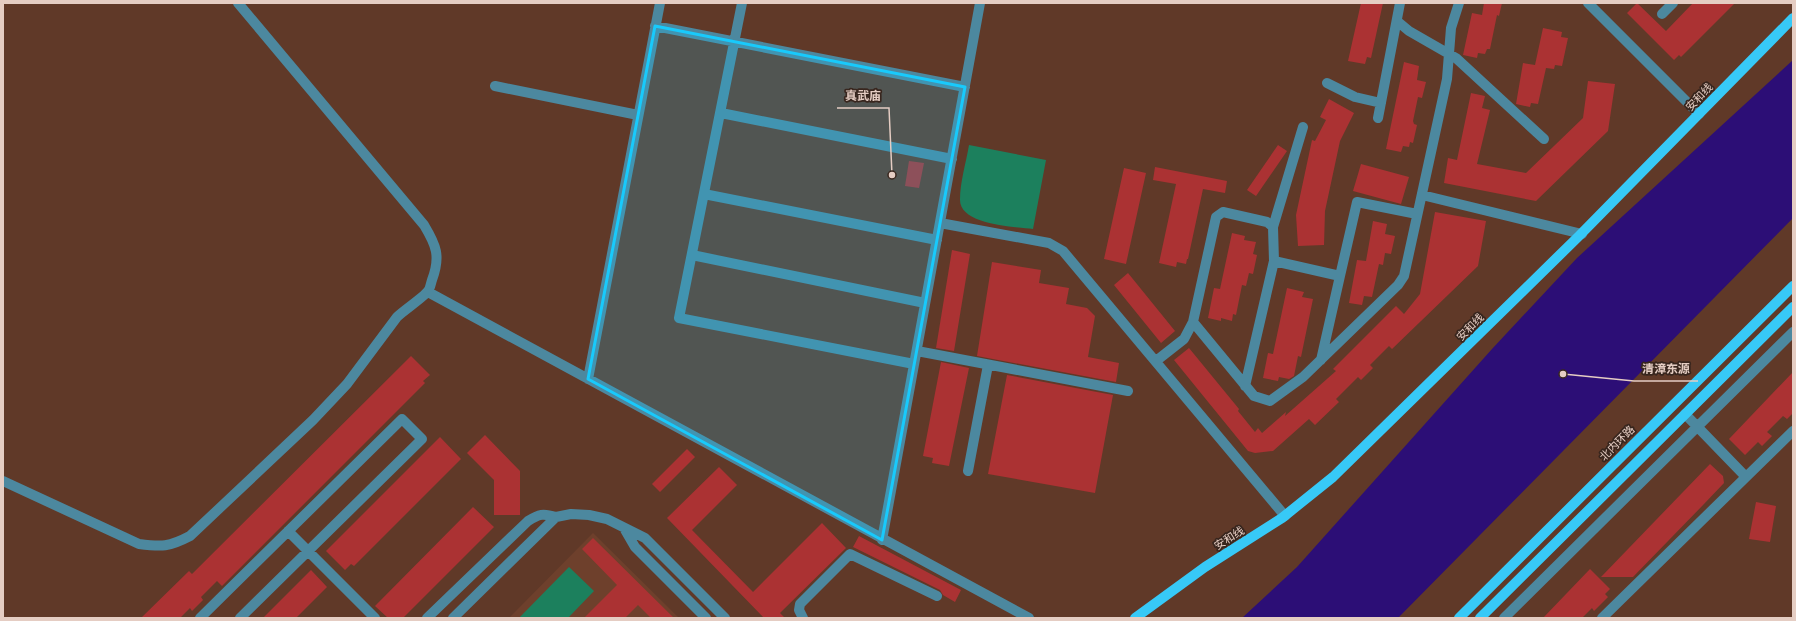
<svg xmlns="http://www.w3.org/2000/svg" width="1796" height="621" font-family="Helvetica,'Noto Sans SC',sans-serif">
<rect width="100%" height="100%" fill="#603928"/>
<!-- built -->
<path fill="#6e402c" d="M593,533L679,618H509Z"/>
<!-- green -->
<path fill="#1c805d" d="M969,145L1046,160L1033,229C1015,227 960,225 960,200C960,182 966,163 969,145Z
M569,567L594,591L568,618H519Z"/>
<!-- water -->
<path fill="#2c0e76" d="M1793,60V218L1398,618H1242L1297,567L1492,349L1577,258Z"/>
<!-- building -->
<path fill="#ab3233" d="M1361,3H1383L1371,58L1367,57L1365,64L1348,61Z
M1484,3H1502L1499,16L1497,15L1490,49H1487L1485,54L1478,53L1477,58L1463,55L1472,13L1482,15Z
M1637,3L1666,31L1693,3H1735L1681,57L1679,55L1674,60L1627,13Z
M1543,28L1562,32L1561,37L1568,38L1562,66L1555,65L1554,69L1546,68L1538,104L1531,103L1530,107L1516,104L1523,63L1535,65Z
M1404,62L1419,66L1417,80L1426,82L1422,98L1418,97L1413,121L1414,124L1417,125L1413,143L1410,142L1409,147L1403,146L1401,152L1386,149Z
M1588,81L1615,84L1608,131L1536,201L1444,183L1448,158L1457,160L1471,93L1485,96L1482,108L1490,110L1477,164L1526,173L1583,118Z
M1329,99L1354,113L1340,141L1325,211L1324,245L1298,246L1296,215L1312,140L1315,141L1326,120L1320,117Z
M1278,145L1287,151L1256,196L1247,190Z
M909,161L924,163L919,188L905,186Z
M1361,164L1409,177L1401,204L1353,191Z
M1155,167L1227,181L1225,193L1203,189L1188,259H1187L1186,264L1177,262L1176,267L1159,263L1176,184L1153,180Z
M1124,168L1146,173L1126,264L1104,259Z
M1435,212L1486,221L1478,266L1392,349L1389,346L1370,365L1373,368L1361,380L1358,377L1336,399L1339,402L1315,425L1309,419L1273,451L1255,453L1248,451L1174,360L1189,348L1239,409L1238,411L1255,432L1258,428L1262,433L1286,412L1285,416L1336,371L1333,369L1396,306L1404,314L1420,294Z
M1373,221L1387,224L1385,234L1395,236L1391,254L1385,253L1383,265L1379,264L1372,297L1364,296L1362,305L1349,303L1357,260L1366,261Z
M1232,233L1245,236L1244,240L1256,242L1253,254L1257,255L1253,274L1249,273L1246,286L1242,285L1236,315L1233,314L1232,321L1221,318V321L1208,318L1214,288L1220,289Z
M952,250L970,254L954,351L936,348Z
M992,262L1041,270L1039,283L1069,288L1066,304L1087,308L1095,316L1088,357L1119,363L1116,382L977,356Z
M1128,273L1175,331L1161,343L1114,285Z
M1287,288L1304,292L1302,297L1313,299L1301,357L1298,356L1294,376L1289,379L1279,377L1278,381L1263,378L1268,353L1273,354Z
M411,356L430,375L423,381L425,383L222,586L217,581L201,597L203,600L192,611L190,608L180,618H141L189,571L192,574Z
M941,362L969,368L949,466L932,463L933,458L923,456Z
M1793,372V413L1787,419L1783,416L1767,432L1772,436L1762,446L1758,442L1745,455L1729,439Z
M1007,375L1113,395L1095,493L988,474Z
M485,435L520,471V515H494V480L467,453Z
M440,437L461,459L354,566L351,564L345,570L326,551Z
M687,449L695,457L660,492L652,484Z
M1710,464L1723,476L1724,483L1704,504L1633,577H1601Z
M719,467L737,485L692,530L753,592L822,523L846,548L780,613L785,618H764L667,518Z
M1756,502L1776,506L1770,542L1749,539Z
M473,507L494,527L403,618H388L375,606Z
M859,536L961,590L955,602L943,595L940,590L853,547Z
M593,538L674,618H651L638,605L625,618H584L617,585L582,549Z
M1590,569L1610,589L1605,594L1608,597L1594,611L1592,608L1582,618H1543Z
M311,570L327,587L296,618H263Z"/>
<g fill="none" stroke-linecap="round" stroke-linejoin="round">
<!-- minor -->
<path stroke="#4c889f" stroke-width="10" d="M742,3L679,318L914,364
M1588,3L1699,114
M1662,14L1673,3
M1397,21L1409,31L1456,58L1544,139
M655,26L965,87
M1327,83L1355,97L1381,103
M495,86L638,115
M721,113L952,159
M1378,118L1400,3
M704,194L937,240
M1422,195L1582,234
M940,223L1049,243L1063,251L1285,516
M1273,227L1303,127
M692,255L925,303
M428,292L1029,618
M1193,322L1254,396L1270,401L1303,377L1398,285L1404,276L1447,79L1451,28L1459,3
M917,351L1128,391
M1321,360L1340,276
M1156,361L1184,339L1193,322L1216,217L1223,212L1267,222L1273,227L1274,261
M588,379L660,3
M1245,386L1274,261L1340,276L1357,202L1417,214
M1685,414L1746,477
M968,471L988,365
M3,481L139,544C162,547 169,547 190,536L313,420L347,384L397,317C404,310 424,297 428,291C430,289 431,283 432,280C441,256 436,245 424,225L238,3
M624,528L635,547L706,618
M288,531L375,618
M882,540L980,3
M200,618L402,419L422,439L240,618
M427,618L528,521C539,514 543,513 556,517
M453,618L556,517L571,514L589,515L607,519L645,538L725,618
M803,618L799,610L800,604L850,554L937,596
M1504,618L1793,332
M1602,618L1793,431"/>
<!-- major -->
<path stroke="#37c9f7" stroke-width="10" d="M1135,618L1205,567L1282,518L1333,477L1579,236L1793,18
M1459,618L1793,286
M1480,618L1793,307"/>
</g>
<!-- marked area -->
<path fill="#18cafc" fill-opacity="0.2" stroke="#18cafc" stroke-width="3" stroke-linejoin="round" d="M655,26L965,87L882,540L588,379Z"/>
<g text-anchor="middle" stroke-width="3.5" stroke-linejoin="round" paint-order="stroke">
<!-- street labels -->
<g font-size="11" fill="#e5cdc3" stroke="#38261e">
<text transform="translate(1699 97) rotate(-46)" y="4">安和线</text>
<text transform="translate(1470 327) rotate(-45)" y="4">安和线</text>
<text transform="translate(1617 443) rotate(-45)" y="4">北内环路</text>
<text transform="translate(1229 538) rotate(-32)" y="4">安和线</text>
</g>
</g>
<!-- callouts -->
<path fill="none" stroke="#e5cdc3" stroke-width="1.5" d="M892 175L889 108H837M1563 374L1634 381H1698"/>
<g fill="#e5cdc3" stroke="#38261e" stroke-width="1.5">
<circle cx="892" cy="175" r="4"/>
<circle cx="1563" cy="374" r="4"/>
</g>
<g font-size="12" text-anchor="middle" font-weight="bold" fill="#e5cdc3" stroke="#38261e" stroke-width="3.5" stroke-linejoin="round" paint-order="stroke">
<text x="863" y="100">真武庙</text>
<text x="1666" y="373">清漳东源</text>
</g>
<!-- border -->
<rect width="1796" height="621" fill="none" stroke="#e5cdc3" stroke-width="8"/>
</svg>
